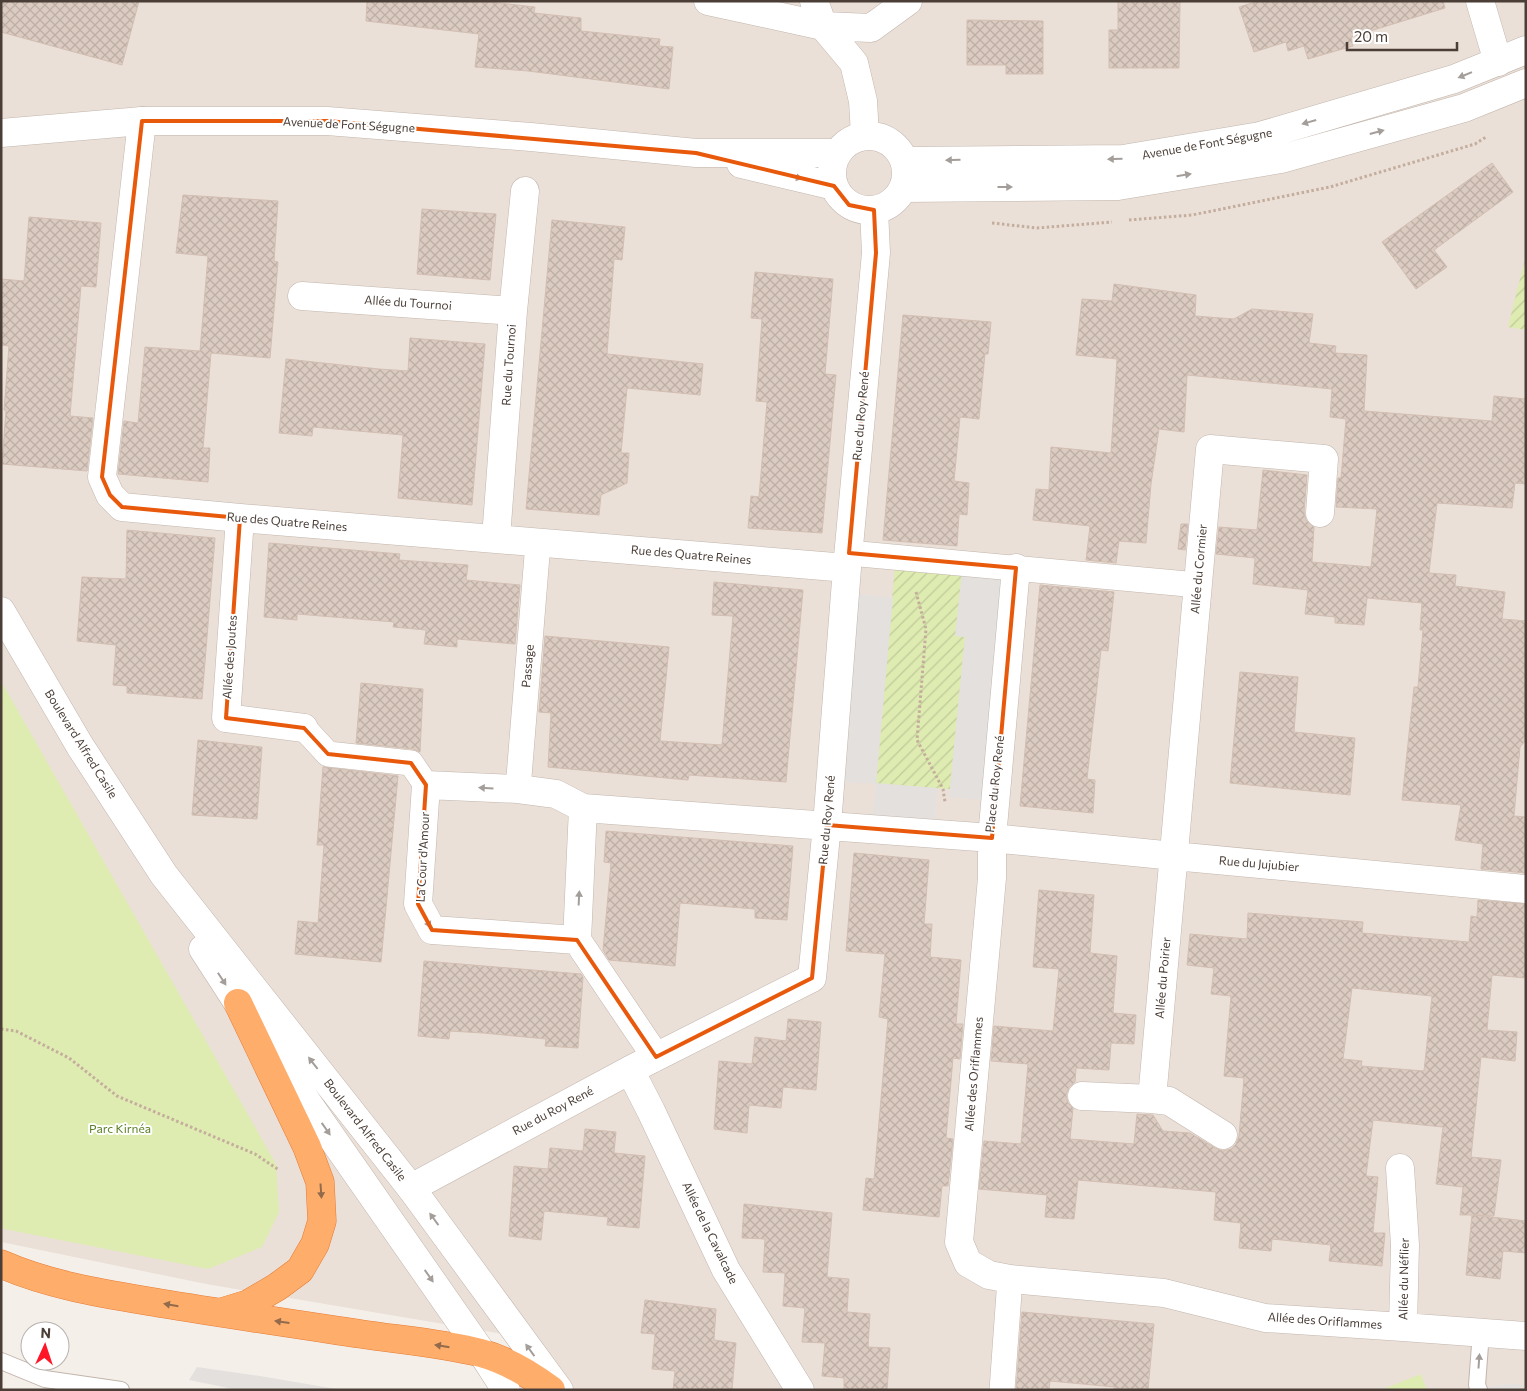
<svg xmlns="http://www.w3.org/2000/svg" width="1527" height="1391" font-family="Commissioner,sans-serif">
<defs>
<pattern id="garden-furrows" width="10" height="10" patternUnits="userSpaceOnUse" patternTransform="scale(1.25)"><rect width="10" height="10" fill="#deebb1"/><path d="M-1 1l2-2M0 10L10 0M9 11l2-2" fill="none" stroke="#c0cb99"/></pattern>
<pattern id="building-cross-hatch" width="8" height="8" patternUnits="userSpaceOnUse" patternTransform="scale(1.25)"><rect width="8" height="8" fill="#dbcbc1"/><path d="M0 0l8 8M0 8l8-8" fill="none" stroke="#bdafa6"/></pattern>
</defs>
<rect width="100%" height="100%" fill="#f5efea"/>
<!-- residential -->
<path fill="#eae0d8" d="M1,1H1526V1390H572L538,1340L206,1284L1,1242Z"/>
<!-- park -->
<path fill="#deebb1" d="M1,681L276,1164L279,1212L262,1247L208,1269L4,1229L1,1227Z
M1421,1374L1427,1390H1381Z"/>
<!-- garden -->
<path fill="url(#garden-furrows)" d="M1526,255V330L1508,327Z
M895,565L962,571L956,636L965,637L950,789L876,784Z"/>
<!-- parking -->
<path fill="#e4e0de" d="M962,571L1016,577L995,801L949,797L965,637L955,636Z
M845,592L893,598L876,783L937,788L934,833L871,829L876,784L830,781Z
M197,1367L260,1376L342,1390H238L189,1380Z
M1521,1383L1523,1390H1461Z"/>
<!-- building -->
<path fill="url(#building-cross-hatch)" stroke="#d3beb1" fill-rule="evenodd" d="M1,1H139L122,65L1,32Z
M367,1H482L535,7L534,13L581,18V31L660,39L659,46L673,47L669,89L528,71L475,67L479,34L366,21Z
M1118,1H1180L1179,68H1109V30H1118Z
M1258,1H1443L1445,8L1351,37L1353,46L1308,59L1304,46L1288,51L1286,42L1254,52L1239,7Z
M967,20L1043,21V74H1006V65H967Z
M1492,163L1513,192L1434,250L1447,267L1416,289L1382,242Z
M183,195L278,201L274,261L278,262L270,358L211,353L203,448H210L208,482L118,474L124,421L138,423L145,347L200,351L208,256L176,253Z
M422,209L496,214L490,280L417,274Z
M29,217L101,223L96,287L81,286L70,416L93,418L87,471L2,464L6,410H4L9,346L1,345V279L24,281Z
M552,220L625,227L622,260L614,259L607,354L703,364L700,395L627,388L621,453H629L627,483L601,495L599,515L526,509Z
M755,272L833,279L825,374L836,375L822,533L748,528L751,496L759,497L767,402L756,401L762,319L751,318Z
M1114,284L1196,295L1195,316L1234,319L1252,309L1313,314L1309,343L1336,346L1335,353L1367,355L1364,411L1492,421L1494,396L1526,399V484L1515,483L1512,508L1437,503L1429,573L1456,575L1455,586L1505,592L1502,619L1526,621V740L1520,747L1514,816L1526,817V873L1481,869L1483,844L1455,840L1461,805L1402,800L1414,687H1418L1423,630H1420L1422,603L1367,598L1364,625L1335,623V617L1305,614L1308,590L1253,584L1255,558L1216,554L1219,527L1257,530L1263,470L1307,475L1304,512L1306,520L1314,527L1312,562L1371,567L1377,509L1336,507L1338,478H1341L1346,419L1330,417L1332,389L1187,375L1184,432L1159,429L1151,484L1146,543L1119,541L1116,563L1086,560L1090,526L1033,520L1036,489L1049,490L1051,447L1111,453L1117,359L1076,355L1082,299L1112,301Z
M903,315L991,322L988,354H985L979,419L960,417L954,481L969,483L967,515L959,514L957,546L883,540Z
M410,338L485,344L472,505L398,498L403,435L313,427L312,436L279,433L286,359L379,369L408,371Z
M1181,524H1188L1185,550L1178,549Z
M127,530L215,538L202,699L127,693V686L113,685L116,645L77,641L82,577L126,579Z
M269,543L400,554L399,560L468,565L466,580L520,585L515,644L457,639V647L424,644L426,630L393,627L394,622L297,614V620L264,617Z
M714,582L803,590L786,782L689,775L688,780L548,767L551,713L539,712L545,636L669,647L660,741L722,745L733,616L712,615Z
M1040,585L1114,592L1108,651L1101,650L1087,779L1095,780L1093,813L1020,806Z
M1240,672L1298,677L1294,732L1355,738L1350,795L1230,783Z
M361,683L423,689L420,752L413,749L356,743Z
M198,740L262,747L257,819L192,815Z
M323,767L398,776L381,962L295,954L298,921L318,923L324,845H317Z
M606,831L793,846L787,920L755,918V909L680,903L675,966L609,960L603,950L611,863L604,862Z
M854,853L929,860L924,924H932L930,957L961,960L956,1024H963L960,1059L953,1058L946,1138L953,1139L948,1186H942L939,1217L863,1210L866,1178L874,1179L888,1019L879,1017L885,954L846,951Z
M1039,890L1094,895L1090,953L1117,956L1113,1013L1136,1015L1134,1044L1111,1043L1109,1070L1076,1068L1075,1082L1069,1087L1066,1095L1068,1103L1073,1108L1070,1139L1134,1144L1137,1114L1151,1115H1153L1163,1131L1190,1133L1215,1148L1223,1151L1231,1149L1236,1144L1239,1136L1244,1078L1224,1076L1231,996L1211,994L1214,968L1187,965L1190,934L1247,939L1248,913L1363,922L1362,933L1469,942L1471,916L1477,917L1478,900L1526,904V978L1492,975L1487,1030L1517,1032L1515,1061L1481,1057L1471,1157L1501,1160L1494,1216L1474,1215L1526,1221V1253L1503,1251L1500,1279L1466,1275L1472,1215H1460L1463,1187L1436,1184L1443,1127L1373,1120L1366,1176L1378,1177L1373,1233H1385L1382,1266L1329,1261L1331,1245L1272,1239L1271,1251L1239,1248L1241,1223L1214,1220L1216,1192L1078,1180L1074,1219L1045,1217L1047,1195L979,1189L984,1141L1021,1144L1028,1064L991,1061L994,1026L1053,1031L1059,969L1033,967ZM1352,988L1432,996L1424,1071L1361,1066L1362,1061L1343,1059Z
M424,961L581,974L583,977L578,1048L545,1046L546,1039L483,1033L450,1031L449,1039L418,1036Z
M788,1019L821,1022L816,1090L783,1087L781,1108L749,1105L747,1133L714,1129L719,1061L752,1064L755,1037L786,1041Z
M585,1129L616,1132L614,1153L645,1156L639,1228L607,1225L608,1217L544,1211L541,1240L509,1236L514,1166L548,1169L550,1148L583,1151Z
M744,1204L832,1213L827,1277L849,1279L847,1312L870,1314L868,1347L890,1348L887,1390H844V1378L822,1376L825,1343L802,1342L805,1308L783,1306L785,1273L763,1272L765,1239L742,1238Z
M645,1300L716,1309L714,1340L736,1343L732,1390H673L675,1371L652,1369L655,1334L641,1333Z
M1022,1312L1154,1324L1148,1390H1114L1115,1387L1050,1381L1049,1390H1016Z"/>
<g fill="none" stroke-linecap="round" stroke-linejoin="round">
<!-- service casing -->
<g stroke="#c2b5ac" stroke-width="18">
<path id="service" d="M1,1361L45,1379L121,1390
M1479,1390L1477,1385L1481,1332"/>
</g>
<!-- pedestrian casing -->
<g stroke="#c2b5ac" stroke-width="26">
<path id="pedestrian" d="M849,553L1198,585
M304,728L328,754L411,763L426,785
M518,789L538,543
M1002,1390L1010,1279"/>
</g>
<!-- minor casing -->
<g stroke="#c2b5ac" stroke-width="29">
<path id="minor" d="M708,1L823,26L871,28L908,1
M814,1L823,26L854,63L863,101L865,135
M1480,1L1498,62
M142,121L102,477L110,495L122,507L240,518L847,568
M302,296L513,311
M240,518L226,718L304,728
M496,538L513,311L525,191
M583,808L577,940L432,930L418,904L426,785L518,789L556,794L583,808L992,838L1016,568
M577,940L656,1057
M630,1070L651,1111L726,1270L800,1390
M1082,1096L1152,1099
M1223,1135L1169,1101L1152,1099L1210,449L1324,459L1320,513
M1400,1168L1405,1245L1403,1327L1526,1336
M411,1188L630,1070L812,978L827,825L847,568L876,253L874,210
M1403,1327L1265,1318L1164,1293L1010,1279L989,1275L968,1263L959,1242L992,878V838L1174,856L1526,889"/>
</g>
<!-- tertiary casing -->
<g stroke="#c2b5ac" stroke-width="29">
<path id="tertiary" d="M1,133L142,121H327L531,137L696,153H837
M832 173a37 37 0 1 1 74 0a37 37 0 1 1-74 0Z
M905,161L1123,159L1260,136L1454,79L1526,50
M741,164L834,186
M904,188L1118,186L1281,159L1464,108L1526,83
M1,611L80,746L164,875L411,1188L559,1390
M203,949L238,1003L482,1353L506,1390"/>
</g>
<!-- motorway casing -->
<g stroke="#e57c34" stroke-width="29">
<path id="motorway" d="M1,1264C51,1286 106,1294 159,1303C226,1314 294,1324 361,1334C401,1340 442,1343 481,1353C506,1360 530,1374 551,1390
M222,1312L248,1304L277,1287L300,1270L315,1244L322,1221L320,1182L307,1147L238,1003"/>
</g>
<!-- path -->
<path stroke="#c4ad9c" stroke-width="3" stroke-dasharray="2.5 2.5" stroke-linecap="butt" d="M1129,220L1192,215L1330,187L1475,144L1486,137
M992,223L1037,228L1112,222
M916,592L926,629L917,740L943,789L945,802
M1,1029L16,1031L69,1058L117,1096L255,1154L279,1170"/>
<!-- service -->
<use href="#service" stroke="#fff" stroke-width="16"/>
<!-- pedestrian -->
<use href="#pedestrian" stroke="#fff" stroke-width="25"/>
<!-- minor -->
<use href="#minor" stroke="#fff" stroke-width="28"/>
<!-- tertiary -->
<use href="#tertiary" stroke="#fff" stroke-width="28"/>
<!-- motorway -->
<use href="#motorway" stroke="#ffad6b" stroke-width="28"/>
</g>
<!-- one-way arrows -->
<defs><path id="oneway-solid" d="M-6-.8H1V-3.2L6.5 0L1 3.2V.8H-6Z" transform="scale(1.25)"/></defs>
<g fill="#a49e9b">
<use href="#oneway-solid" transform="translate(1465 75) rotate(158)"/>
<use href="#oneway-solid" transform="translate(1309 122) rotate(164)"/>
<use href="#oneway-solid" transform="translate(1377 132) rotate(-15)"/>
<use href="#oneway-solid" transform="translate(1115 159) rotate(179)"/>
<use href="#oneway-solid" transform="translate(953 160) rotate(179)"/>
<use href="#oneway-solid" transform="translate(1184 175) rotate(-9)"/>
<use href="#oneway-solid" transform="translate(795 177) rotate(13)"/>
<use href="#oneway-solid" transform="translate(1005 187)"/>
<use href="#oneway-solid" transform="translate(486 788) rotate(-177)"/>
<use href="#oneway-solid" transform="translate(579 898) rotate(-87)"/>
<use href="#oneway-solid" transform="translate(427 921) rotate(62)"/>
<use href="#oneway-solid" transform="translate(222 979) rotate(57)"/>
<use href="#oneway-solid" transform="translate(313 1063) rotate(-128)"/>
<use href="#oneway-solid" transform="translate(326 1129) rotate(55)"/>
<use href="#oneway-solid" transform="translate(434 1219) rotate(-126)"/>
<use href="#oneway-solid" transform="translate(429 1276) rotate(55)"/>
<use href="#oneway-solid" transform="translate(530 1350) rotate(-126)"/>
<use href="#oneway-solid" transform="translate(1479 1361) rotate(-86)"/>
</g>
<g fill="#926a4c">
<use href="#oneway-solid" transform="translate(321 1191) rotate(86)"/>
<use href="#oneway-solid" transform="translate(171 1305) rotate(-170)"/>
<use href="#oneway-solid" transform="translate(282 1322) rotate(-172)"/>
<use href="#oneway-solid" transform="translate(442 1346) rotate(-171)"/>
</g>
<!-- marked area -->
<path fill="none" stroke="#e8590c" stroke-width="4" stroke-linejoin="round" d="M142,121H327L696,153L834,186L849,205L874,210L876,253L849,553L1016,568L992,838L827,825L812,978L656,1057L577,940L432,930L418,904L426,785L411,763L328,754L304,728L226,718L240,518L122,507L110,495L102,477Z"/>
<g text-anchor="middle" stroke-width="4" stroke-linejoin="round" paint-order="stroke">
<!-- street labels -->
<g font-size="12" fill="#4a3e37" stroke="#fff">
<text transform="translate(349 125) rotate(3)" y="4">Avenue de Font Ségugne</text>
<text transform="translate(1207 144) rotate(-10)" y="4">Avenue de Font Ségugne</text>
<text transform="translate(408 303) rotate(4)" y="4">Allée du Tournoi</text>
<text transform="translate(509 365) rotate(-86)" y="4">Rue du Tournoi</text>
<text transform="translate(861 416) rotate(-85)" y="4">Rue du Roy René</text>
<text transform="translate(287 522) rotate(5)" y="4">Rue des Quatre Reines</text>
<text transform="translate(691 555) rotate(5)" y="4">Rue des Quatre Reines</text>
<text transform="translate(1199 569) rotate(-85)" y="4">Allée du Cormier</text>
<text transform="translate(230 657) rotate(-86)" y="4">Allée des Joutes</text>
<text transform="translate(528 666) rotate(-85)" y="4">Passage</text>
<text transform="translate(81 744) rotate(58)" y="4">Boulevard Alfred Casile</text>
<text transform="translate(995 784) rotate(-84)" y="4">Place du Roy René</text>
<text transform="translate(827 820) rotate(-85)" y="4">Rue du Roy René</text>
<text transform="translate(423 857) rotate(-87)" y="4">La Cour d'Amour</text>
<text transform="translate(1259 864) rotate(5)" y="4">Rue du Jujubier</text>
<text transform="translate(1163 978) rotate(-85)" y="4">Allée du Poirier</text>
<text transform="translate(974 1074) rotate(-85)" y="4">Allée des Oriflammes</text>
<text transform="translate(553 1111) rotate(-28)" y="4">Rue du Roy René</text>
<text transform="translate(365 1130) rotate(52)" y="4">Boulevard Alfred Casile</text>
<text transform="translate(710 1233) rotate(64)" y="4">Allée de la Cavalcade</text>
<text transform="translate(1404 1279) rotate(-89)" y="4">Allée du Néflier</text>
<text transform="translate(1325 1321) rotate(4)" y="4">Allée des Oriflammes</text>
</g>
<!-- park labels -->
<g font-size="12" fill="#5c8027" stroke="#fff">
<text x="120" y="1133">Parc Kirnéa</text>
</g>
</g>
<!-- border -->
<rect width="1527" height="1391" fill="none" stroke="#4a3e37" stroke-width="5"/>
<!-- north arrow -->
<g transform="translate(45 1346) rotate(3)"><circle r="24" fill="#ffffff" stroke="#b7b2af"/>
<path d="M0-4L9 19L0 12L-9 19Z" fill="#ff1728"/>
<text y="-8" font-size="14" font-weight="bold" text-anchor="middle" fill="#4a3e37">N</text>
</g>
<!-- scale -->
<path d="M1347 42v8h110v-8" fill="none" stroke="#4a3e37" stroke-width="2.5"/>
<text x="1354" y="42" font-size="15" fill="#4a3e37" stroke="#ffffff" stroke-width="4" paint-order="stroke">20 m</text>
</svg>
